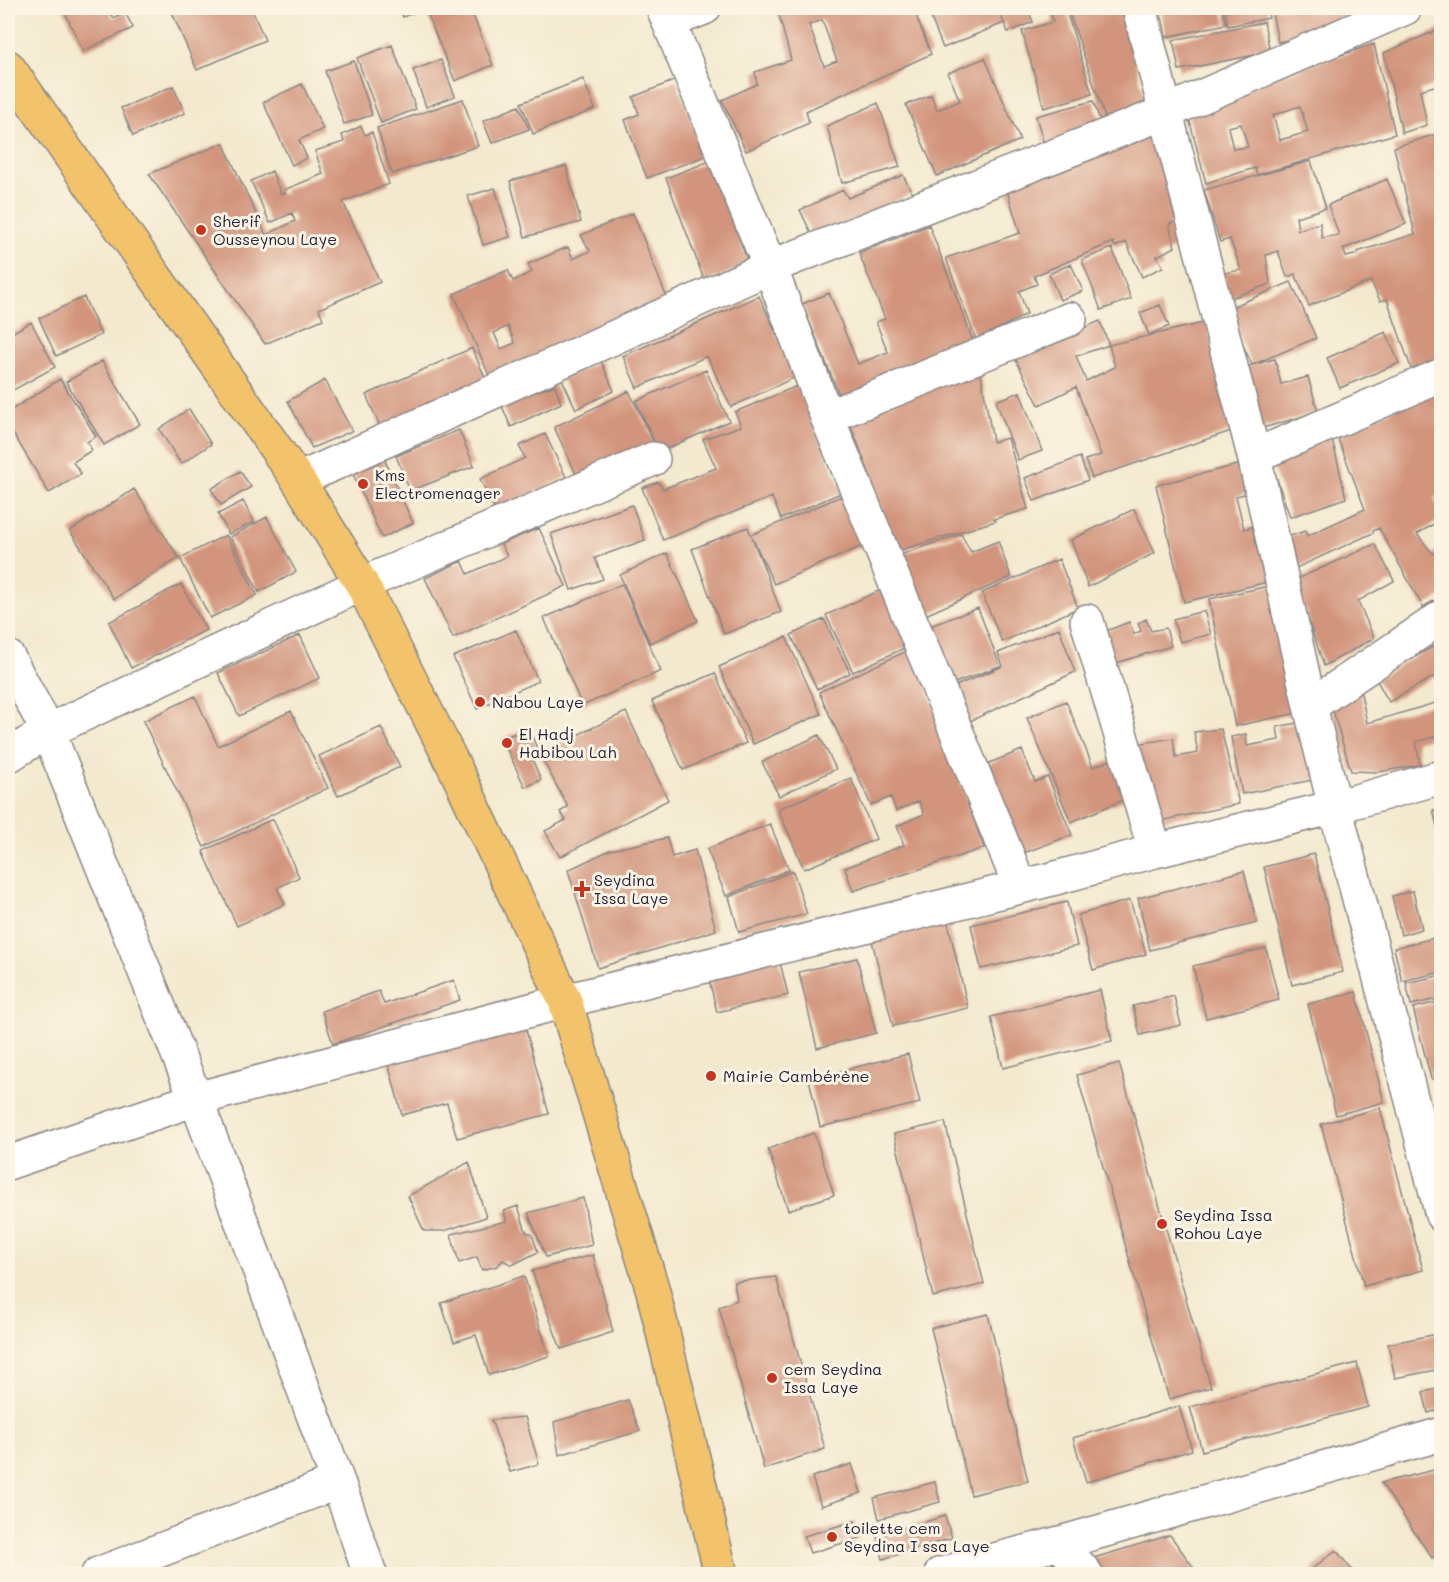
<svg xmlns="http://www.w3.org/2000/svg" width="1449" height="1582" font-family="Mali,sans-serif">
<rect width="100%" height="100%" fill="#fcf5e5"/>
<filter id="ink" filterUnits="userSpaceOnUse"><feTurbulence type="fractalNoise" baseFrequency=".0167" numOctaves="2"/><feDisplacementMap in="SourceGraphic" scale="12" xChannelSelector="R" yChannelSelector="G"/><feConvolveMatrix kernelMatrix="1 2 1 2 8 2 1 2 1" color-interpolation-filters="sRGB"/></filter>
<filter id="wash" filterUnits="userSpaceOnUse"><feTurbulence type="fractalNoise" baseFrequency=".008" numOctaves="4" result="noise"/><feDisplacementMap in="SourceGraphic" scale="24" xChannelSelector="R" yChannelSelector="G"/><feGaussianBlur stdDeviation="1.35" result="paint"/><feColorMatrix in="noise" values="0 0 0 0 0 0 0 0 0 0 0 0 0 0 0 0 0 1.4 0 .05"/><feComposite in="paint" operator="in"/></filter>
<g filter="url(#wash)">
<rect width="100%" height="100%" fill="#f3e9ce"/>
<g id="blocks">
<!-- building -->
<path fill="#d2947b" fill-rule="evenodd" d="M63,8H108L113,18L125,12L133,28L83,51Z
M170,8H251L265,40L197,70Z
M399,8H425L403,17Z
M448,8H470L493,65L455,81L428,16Z
M777,8H888L889,11L897,8H913L931,54L806,111L809,123L746,151L722,100L757,84L755,72L791,60ZM822,20L837,61L824,66L809,25Z
M927,8H998L1004,23L943,48Z
M998,8H1027L1033,22L1008,32Z
M1071,8H1121L1147,105L1106,120L1068,9Z
M1160,8H1222L1226,24L1166,37Z
M1225,8H1267L1269,18L1228,26Z
M1271,8H1351L1355,27L1278,42Z
M1066,9L1092,94L1044,108L1022,31L1053,22L1051,14Z
M1264,22L1270,52L1179,70L1173,40Z
M1442,28V84L1420,90L1427,125L1402,133L1384,53Z
M1374,44L1395,134L1257,175L1255,168L1206,183L1186,107ZM1300,106L1308,132L1280,140L1273,115ZM1241,124L1248,147L1233,149L1228,127Z
M392,45L416,109L381,123L357,58Z
M985,58L1020,140L937,176L906,105L931,95L937,110L960,101L948,73Z
M441,60L455,96L426,107L413,70Z
M354,61L372,115L344,124L325,71Z
M583,79L595,109L533,134L521,103Z
M676,80L705,156L647,178L625,120L639,114L633,97Z
M302,84L323,129L299,140L307,158L292,165L263,102Z
M173,86L185,113L133,136L121,108Z
M463,99L478,146L392,174L377,128Z
M1093,101L1103,128L1046,152L1036,116Z
M878,103L900,167L842,183L827,126Z
M519,106L529,129L492,143L483,121Z
M361,126L365,135L372,132L389,184L343,202L380,282L319,309L323,319L265,344L149,174L223,143L266,235L295,221L292,213L270,223L251,181L272,171L281,194L285,193L284,190L323,174L315,151L344,142L342,135Z
M1155,126L1176,221L1169,224L1175,247L1157,256L1163,267L1142,277L1126,242L1115,247L1113,242L1034,276L1037,284L1019,291L1027,314L976,340L946,258L1020,233L1005,184Z
M1437,134L1442,149V175L1435,176L1442,193V358L1413,374L1387,299L1380,301L1371,281L1309,306L1295,274L1287,277L1278,251L1266,255L1270,284L1228,299L1224,273L1241,270L1230,239L1220,242L1204,190L1311,161L1326,208L1296,217L1298,230L1320,223L1322,238L1339,235L1328,205L1387,179L1406,224L1343,249L1346,257L1358,254L1357,252L1415,234L1394,147Z
M710,161L749,265L705,282L666,178Z
M566,166L581,222L525,237L510,181Z
M903,175L912,193L814,239L800,210L843,190L848,198Z
M495,188L510,237L483,245L468,196Z
M633,213L669,303L491,380L454,294L508,270L513,281L532,272L528,264L568,247L573,259L590,251L581,235ZM508,326L515,343L501,349L494,333Z
M929,225L977,351L841,399L802,304L829,293L858,364L888,352L876,322L885,319L859,253Z
M1112,248L1131,299L1101,310L1082,260Z
M1071,264L1083,291L1060,300L1049,274Z
M1291,282L1316,338L1252,365L1275,359L1281,384L1308,377L1318,412L1259,429L1246,367L1252,365L1227,309Z
M759,296L796,377L731,407L707,356L637,388L623,356Z
M84,297L101,335L56,356L39,318Z
M1160,305L1169,326L1149,335L1140,313Z
M1100,321L1109,345L1076,356L1086,381L1115,367L1109,345L1207,322L1234,430L1092,478L1085,460L1101,455L1076,387L1039,405L1015,358Z
M31,322L55,367L8,393V335Z
M1386,332L1399,363L1340,388L1327,358Z
M472,348L486,380L380,426L366,395Z
M102,361L140,424L104,445L66,382Z
M601,361L614,391L576,409L562,379Z
M980,369L993,442L1008,438L1028,509L994,519L996,521L898,551L849,420Z
M706,370L729,421L659,452L636,401Z
M60,379L96,436L87,442L92,450L73,462L81,474L49,493L8,425V412Z
M325,380L352,431L312,448L288,401Z
M555,385L561,403L511,427L501,404Z
M797,386L843,492L781,519L772,497L663,540L642,488L658,482L663,489L716,468L703,439L741,426L735,412Z
M1442,386V494L1434,498L1442,513V519L1417,534L1433,554L1442,547V596L1423,607L1379,528L1373,531V533L1294,569L1290,536L1305,531L1307,536L1365,509L1337,436Z
M629,391L655,445L580,482L554,427Z
M1020,392L1042,451L1018,460L996,401Z
M189,409L211,444L181,464L159,429Z
M459,430L474,466L410,491L396,456Z
M545,434L566,477L496,512L480,479L525,458L519,446Z
M1331,434L1346,498L1290,517L1270,459Z
M383,456L413,523L382,538L351,470Z
M1080,457L1088,480L1034,501L1025,478Z
M1250,462L1257,491L1236,496L1244,529L1263,524L1276,580L1184,602L1156,485Z
M240,471L251,487L221,505L211,489Z
M134,489L179,558L114,599L70,531Z
M846,494L867,544L774,584L752,537L781,612L724,634L692,549L748,527L751,535Z
M243,501L254,522L229,534L218,514Z
M632,505L645,540L595,558L603,579L571,590L551,534Z
M1134,509L1155,553L1088,587L1071,540Z
M267,517L296,572L259,592L230,537Z
M539,528L566,586L453,638L425,578L462,561L468,574L507,556L501,544Z
M961,534L971,552L998,541L1011,577L921,617L894,557Z
M226,535L257,595L210,618L180,558Z
M1375,544L1394,581L1358,601L1374,638L1324,666L1295,580Z
M667,553L698,621L650,643L620,575Z
M1059,559L1078,608L1002,642L982,593Z
M181,584L206,630L131,668L109,622Z
M622,584L661,671L582,706L544,618Z
M1274,585L1302,712L1235,726L1209,599Z
M883,589L909,646L853,672L826,615Z
M978,608L1000,666L944,687L922,629Z
M1204,611L1211,634L1180,642L1173,619Z
M824,619L850,673L817,689L791,635Z
M1146,619L1151,631L1166,628L1171,646L1113,664L1101,633L1129,622L1134,634L1141,631L1138,623Z
M1059,628L1075,672L968,722L953,687L1003,666L998,653Z
M516,630L538,681L477,709L453,657Z
M300,635L320,678L239,716L218,673Z
M786,637L821,714L753,744L719,667Z
M1434,646L1442,659V672L1389,702L1376,679Z
M913,648L984,848L853,891L845,868L904,845L897,826L924,814L919,801L896,811L891,797L871,805L819,692Z
M715,673L746,743L683,770L652,701Z
M1360,688L1367,723L1442,701V735L1416,742L1420,765L1378,772L1351,771L1329,698Z
M195,696L218,746L291,711L328,788L204,847L143,721Z
M1066,701L1093,767L1111,760L1128,798L1071,822L1027,718Z
M626,712L668,800L560,857L545,831L566,820L560,812L568,807L539,753L531,756L541,780L525,787L502,739L528,727L539,753Z
M1307,721L1318,779L1242,794L1231,737L1246,734L1247,746L1279,740L1277,727Z
M381,727L400,767L338,796L319,756Z
M1221,729L1239,804L1160,821L1137,744L1173,738L1176,757L1198,753L1194,732Z
M819,735L836,769L779,796L762,762Z
M1022,750L1035,782L1048,777L1072,835L1018,855L979,767Z
M851,778L876,839L804,869L778,809Z
M1442,808V843H1441L1433,810Z
M273,819L299,877L277,888L285,904L237,926L203,851Z
M770,824L789,870L726,896L707,849Z
M667,838L672,857L695,850L716,930L598,968L568,870L610,850Z
M1314,854L1343,972L1292,985L1264,867Z
M793,871L807,914L739,932L729,897Z
M1244,871L1257,923L1150,950L1138,898Z
M1413,891L1422,929L1401,935L1392,896Z
M1130,900L1146,954L1093,970L1078,915Z
M1067,902L1077,946L981,969L971,925Z
M947,919L968,1008L893,1026L871,937Z
M1442,936V972L1402,981L1394,948Z
M1266,948L1279,1000L1206,1018L1193,966Z
M778,954L788,995L717,1012L707,971Z
M857,958L876,1033L817,1048L799,972Z
M1442,975V998L1411,1005L1406,983Z
M454,980L460,1000L333,1044L322,1011L379,991L384,1004Z
M1100,990L1112,1041L1003,1068L991,1017Z
M1356,992L1384,1102L1336,1115L1308,1004Z
M1174,996L1181,1025L1140,1035L1133,1006Z
M1442,1001V1077L1431,1079L1413,1008Z
M523,1019L549,1114L457,1138L447,1103L402,1115L386,1055Z
M908,1054L920,1103L820,1127L809,1079Z
M1119,1063L1211,1387L1169,1399L1077,1075Z
M1380,1108L1423,1270L1364,1286L1321,1124Z
M1442,1113V1145H1441L1432,1115Z
M945,1122L984,1284L933,1297L894,1134Z
M814,1133L834,1195L788,1210L768,1149Z
M469,1162L486,1217L444,1231H424L408,1196Z
M583,1198L592,1245L546,1257L528,1213Z
M518,1206L526,1232L532,1234L538,1252L512,1265L503,1260L497,1266L482,1270L477,1257L459,1263L451,1234L507,1221L504,1211Z
M593,1255L613,1332L561,1349L532,1271Z
M524,1276L549,1356L489,1375L476,1335L454,1342L441,1303Z
M776,1277L825,1449L764,1469L719,1307L737,1300L734,1282Z
M988,1314L1028,1481L971,1495L931,1328Z
M1442,1333V1369L1395,1378L1388,1344Z
M1357,1363L1368,1407L1202,1451L1190,1407Z
M1442,1388V1409L1428,1413L1423,1392Z
M628,1400L640,1431L559,1455L554,1422Z
M1179,1406L1192,1450L1086,1482L1073,1438Z
M525,1417L539,1464L510,1472L491,1420Z
M852,1464L861,1493L821,1506L812,1477Z
M1442,1468V1550L1432,1558L1381,1483Z
M935,1482L940,1502L879,1519L874,1498Z
M945,1516L952,1538L883,1559L877,1536Z
M855,1521L860,1538L810,1553L804,1536Z
M1170,1535L1194,1568L1186,1574H1094L1084,1561Z
M1336,1550L1355,1574H1316L1312,1569Z
M1065,1559L1073,1574H1007L1029,1561L1039,1572Z"/>
</g>
</g>
<g filter="url(#ink)">
<use href="#blocks" fill-opacity="0" stroke="#8a8684" stroke-width="1.5"/>
<g fill="none" stroke-linecap="round" stroke-linejoin="round">
<!-- minor casing -->
<g stroke="#8a8684" stroke-width="36">
<path id="minor" d="M663,8L770,267L827,417L1020,886
M1139,8L1254,456L1310,706L1335,807L1442,1215
M669,22L704,8
M827,417L1070,319
M1254,456L1442,375
M298,480L770,267L1164,113L1405,8
M1087,621L1155,851
M8,657L48,731L196,1099L338,1482L370,1574
M1310,706L1442,617
M8,756L48,731L362,584L653,459
M8,1163L196,1099L565,1001L1052,879L1155,851L1335,807L1442,777
M1060,1543L1086,1574
M98,1574L338,1482
M941,1574L1060,1543L1442,1434"/>
</g>
<!-- major casing -->
<g stroke="#8a8684" stroke-width="36">
<path id="major" d="M8,67L298,480L362,584L457,772L565,1001L653,1291L721,1574"/>
</g>
<!-- minor -->
<use href="#minor" stroke="#fff" stroke-width="33"/>
<!-- major -->
<use href="#major" stroke="#f2c36a" stroke-width="33"/>
</g>
</g>
<!-- markers -->
<g fill="#c8321e" stroke="#fcf5e5" stroke-width="2">
<circle cx="201" cy="230" r="6"/>
<circle cx="363" cy="484" r="6"/>
<circle cx="480" cy="702" r="6"/>
<circle cx="507" cy="743" r="6"/>
<path d="M579 880h6v6h6v6h-6v6h-6v-6h-6v-6h6z"/>
<circle cx="711" cy="1076" r="6"/>
<circle cx="1162" cy="1224" r="6"/>
<circle cx="772" cy="1378" r="6"/>
<circle cx="832" cy="1537" r="6"/>
</g>
<g text-anchor="middle" stroke-width="6" stroke-linejoin="round" paint-order="stroke">
<!-- poi labels -->
<g font-size="16" fill="#22223b" stroke="#fcf5e5" text-anchor="start">
<text x="213" y="227">Sherif<tspan x="213" dy="18">Ousseynou Laye</tspan></text>
<text x="375" y="481">Kms<tspan x="375" dy="18">Electromenager</tspan></text>
<text x="492" y="708">Nabou Laye</text>
<text x="519" y="740">El Hadj<tspan x="519" dy="18">Habibou Lah</tspan></text>
<text x="594" y="886">Seydina<tspan x="594" dy="18">Issa Laye</tspan></text>
<text x="723" y="1082">Mairie Cambérène</text>
<text x="1174" y="1221">Seydina Issa<tspan x="1174" dy="18">Rohou Laye</tspan></text>
<text x="784" y="1375">cem Seydina<tspan x="784" dy="18">Issa Laye</tspan></text>
<text x="844" y="1534">toilette cem<tspan x="844" dy="18">Seydina I ssa Laye</tspan></text>
</g>
</g>
<!-- margin -->
<rect width="1449" height="1582" fill="none" stroke="#fcf5e5" stroke-width="30"/>
</svg>
